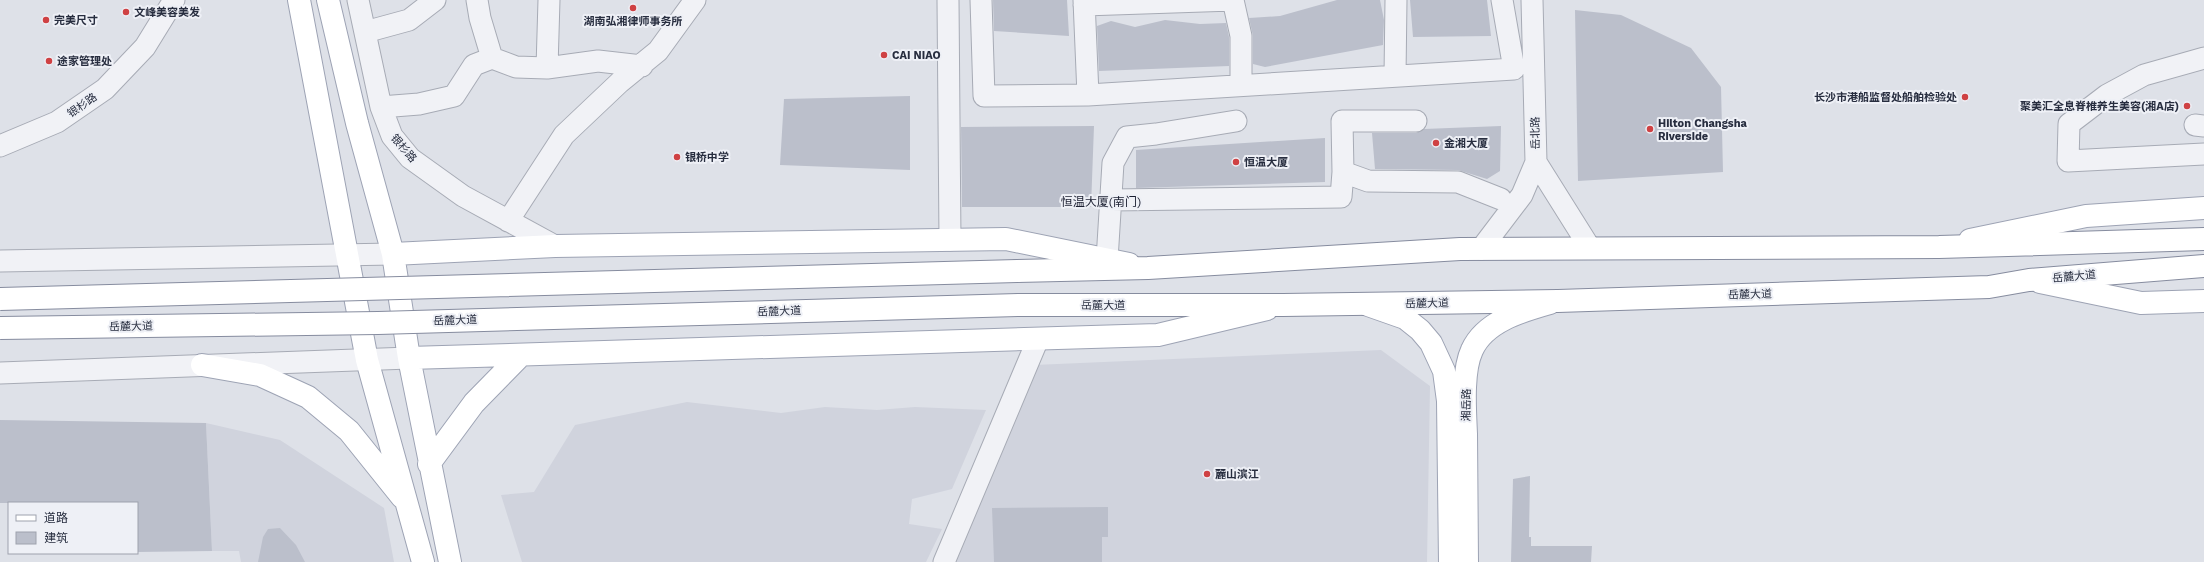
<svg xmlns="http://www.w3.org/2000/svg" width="2204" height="562" font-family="'Work Sans','Noto Sans SC',sans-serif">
<rect width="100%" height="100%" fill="#dee1e8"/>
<!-- built -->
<path fill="#d0d3dd" d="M1381,350L1430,386L1427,562H946L1034,365Z
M687,402L781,413L825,407L877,410L915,407L986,410L952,489L912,499L909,524L942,529L926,562H522L501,495L534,492L575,425Z
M206,423L280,440L384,508L394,562H241L239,551H212Z"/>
<!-- building -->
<path fill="#bbbfcb" d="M993,0H1067L1069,36L994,31Z
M1337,0H1380L1384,20L1383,45L1265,67L1253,64V36L1249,18L1280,16Z
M1410,0H1487L1491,36L1413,37Z
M1575,10L1621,15L1691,48L1721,87L1723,172L1578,181Z
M1165,20L1200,24L1226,23L1229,37V66L1099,71L1097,26L1111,21L1135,27Z
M910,96V170L780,165L784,99Z
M1094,126L1091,207H962L961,127Z
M1501,126L1500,171L1487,179L1458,170L1375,169L1372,133H1416L1424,129Z
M1325,138V182L1136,188V150Z
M0,420L206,423L212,551L137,552V503H0Z
M1530,476L1529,537H1531V546H1592L1591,562H1511L1513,479Z
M1108,507V537H1102V562H994L992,508Z
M280,528L296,545L305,562H258L263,537L268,529Z"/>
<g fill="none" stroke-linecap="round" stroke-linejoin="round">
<!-- minor casing -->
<g stroke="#a7abb5" stroke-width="23">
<path id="minor" d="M358,0L381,107L392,136L410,158L463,196L555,246
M477,0L480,18L492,58L516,67L547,68L598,61L642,66
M948,0L950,240
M981,0L984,96L1088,95L1514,69L1502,0
M1084,0L1088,95
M1233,0L1241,36V85
M1084,5L1233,0
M365,32L409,20L435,0
M2204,58L2144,75L2107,95L2069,124L2068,161L2204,154
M547,68L549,0
M1395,76L1396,0
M381,107L419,104L454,96L474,65L492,58
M2195,125L2204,126
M0,146L57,122L105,89L145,47L174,0
M1536,162L1590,248
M1343,172L1368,181L1458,182L1501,199
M1111,200L1341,197L1343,172L1342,121H1416
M508,221L564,135L620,82L658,51L695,0
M1481,249L1522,195L1536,162L1532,0
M1107,260L1113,163L1127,137L1156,134L1236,121
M0,261L393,254
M0,373L409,358
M944,562L1038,339"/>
</g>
<!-- major casing -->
<g stroke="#9da3b4" stroke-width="24">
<path id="major" d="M299,0L367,360L423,562
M328,0L357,123L393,254L409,358L450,562
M1970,240L2086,216L2204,208
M393,254L555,246L1006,239L1129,264
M2040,282L2141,303L2204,301
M1368,305L1405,318L1420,330L1431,343L1444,371L1448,401L1450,562
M409,358L1158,335L1267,309
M202,365L260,375L308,397L349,431L402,497
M429,464L474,403L521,355
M1467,562C1467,519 1466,477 1466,434C1465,411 1462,371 1472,350C1485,321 1522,311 1550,303"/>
</g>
<!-- highway casing -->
<g stroke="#868c9f" stroke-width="24">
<path id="highway" d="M1017,271L1148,268L1460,249L1939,247L2204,239
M1019,305H1283L1558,301L1989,287L2029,280L2204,266"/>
</g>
<!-- minor -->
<use href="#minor" stroke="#f1f2f6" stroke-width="21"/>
<!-- major -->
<use href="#major" stroke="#fff" stroke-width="22"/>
<!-- highway -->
<use href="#highway" stroke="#fff" stroke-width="22"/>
<!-- highway-bridge casing -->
<g stroke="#868c9f" stroke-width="24" stroke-linecap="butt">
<path id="highway-bridge" d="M0,299L1017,271
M0,328L378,323L1019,305"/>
</g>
<!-- highway-bridge -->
<use href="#highway-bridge" stroke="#fff" stroke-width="22"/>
</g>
<!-- markers -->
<g fill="#cf4143" stroke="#eef0f6" stroke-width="1.5">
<circle cx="633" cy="8" r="4"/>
<circle cx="126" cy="12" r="4"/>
<circle cx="46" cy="20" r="4"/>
<circle cx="884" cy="55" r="4"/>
<circle cx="49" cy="61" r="4"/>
<circle cx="1965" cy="97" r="4"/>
<circle cx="2187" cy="106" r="4"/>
<circle cx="1650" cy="129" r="4"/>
<circle cx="1436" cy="143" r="4"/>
<circle cx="677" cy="157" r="4"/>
<circle cx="1236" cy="162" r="4"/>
<circle cx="1207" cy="474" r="4"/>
</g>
<g text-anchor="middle" stroke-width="4" stroke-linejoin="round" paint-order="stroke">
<!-- poi labels -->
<g font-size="11" font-weight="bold" fill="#272d3f" stroke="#eef0f6" text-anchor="start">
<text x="134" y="16">文峰美容美发</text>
<text x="54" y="24">完美尺寸</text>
<text x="633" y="25" text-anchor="middle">湖南弘湘律师事务所</text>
<text x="892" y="59">CAI NIAO</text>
<text x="57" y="65">途家管理处</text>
<text x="1957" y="101" text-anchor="end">长沙市港船监督处船舶检验处</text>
<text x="2179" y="110" text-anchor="end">聚美汇全息脊椎养生美容(湘A店)</text>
<text x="1658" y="127">Hilton Changsha<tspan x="1658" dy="13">Riverside</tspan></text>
<text x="1444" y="147">金湘大厦</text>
<text x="685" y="161">银桥中学</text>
<text x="1244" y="166">恒温大厦</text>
<text x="1215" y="478">麓山滨江</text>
</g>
<!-- street labels -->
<g font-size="11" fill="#272d3f" stroke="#eef0f6">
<text transform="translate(82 105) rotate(-35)" y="4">银杉路</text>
<text transform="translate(1535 133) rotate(-91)" y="4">岳北路</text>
<text transform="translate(404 148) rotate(49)" y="4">银杉路</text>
<text transform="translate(2074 276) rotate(-5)" y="4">岳麓大道</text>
<text transform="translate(1750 294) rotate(-1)" y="4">岳麓大道</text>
<text transform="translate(1427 303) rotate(-1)" y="4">岳麓大道</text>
<text x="1103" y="309">岳麓大道</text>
<text transform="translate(779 311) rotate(-2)" y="4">岳麓大道</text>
<text transform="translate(455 320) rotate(-2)" y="4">岳麓大道</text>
<text transform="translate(131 326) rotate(-1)" y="4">岳麓大道</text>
<text transform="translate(1466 405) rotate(-89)" y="4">湘岳路</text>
</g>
<!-- neighbourhood labels -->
<g font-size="12" fill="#1a1e30" stroke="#eef0f6">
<text x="1101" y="206">恒温大厦(南门)</text>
</g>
</g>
<!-- legend -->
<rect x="8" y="502" width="130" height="52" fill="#eef0f6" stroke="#9ea2ad"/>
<rect x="16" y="515" width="20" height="6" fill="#ffffff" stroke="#9ea2ad"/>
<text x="44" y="522" font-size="12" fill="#272d3f">道路</text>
<rect x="16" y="532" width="20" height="12" fill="#bbbfcb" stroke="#9ea2ad"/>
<text x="44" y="542" font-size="12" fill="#272d3f">建筑</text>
</svg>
